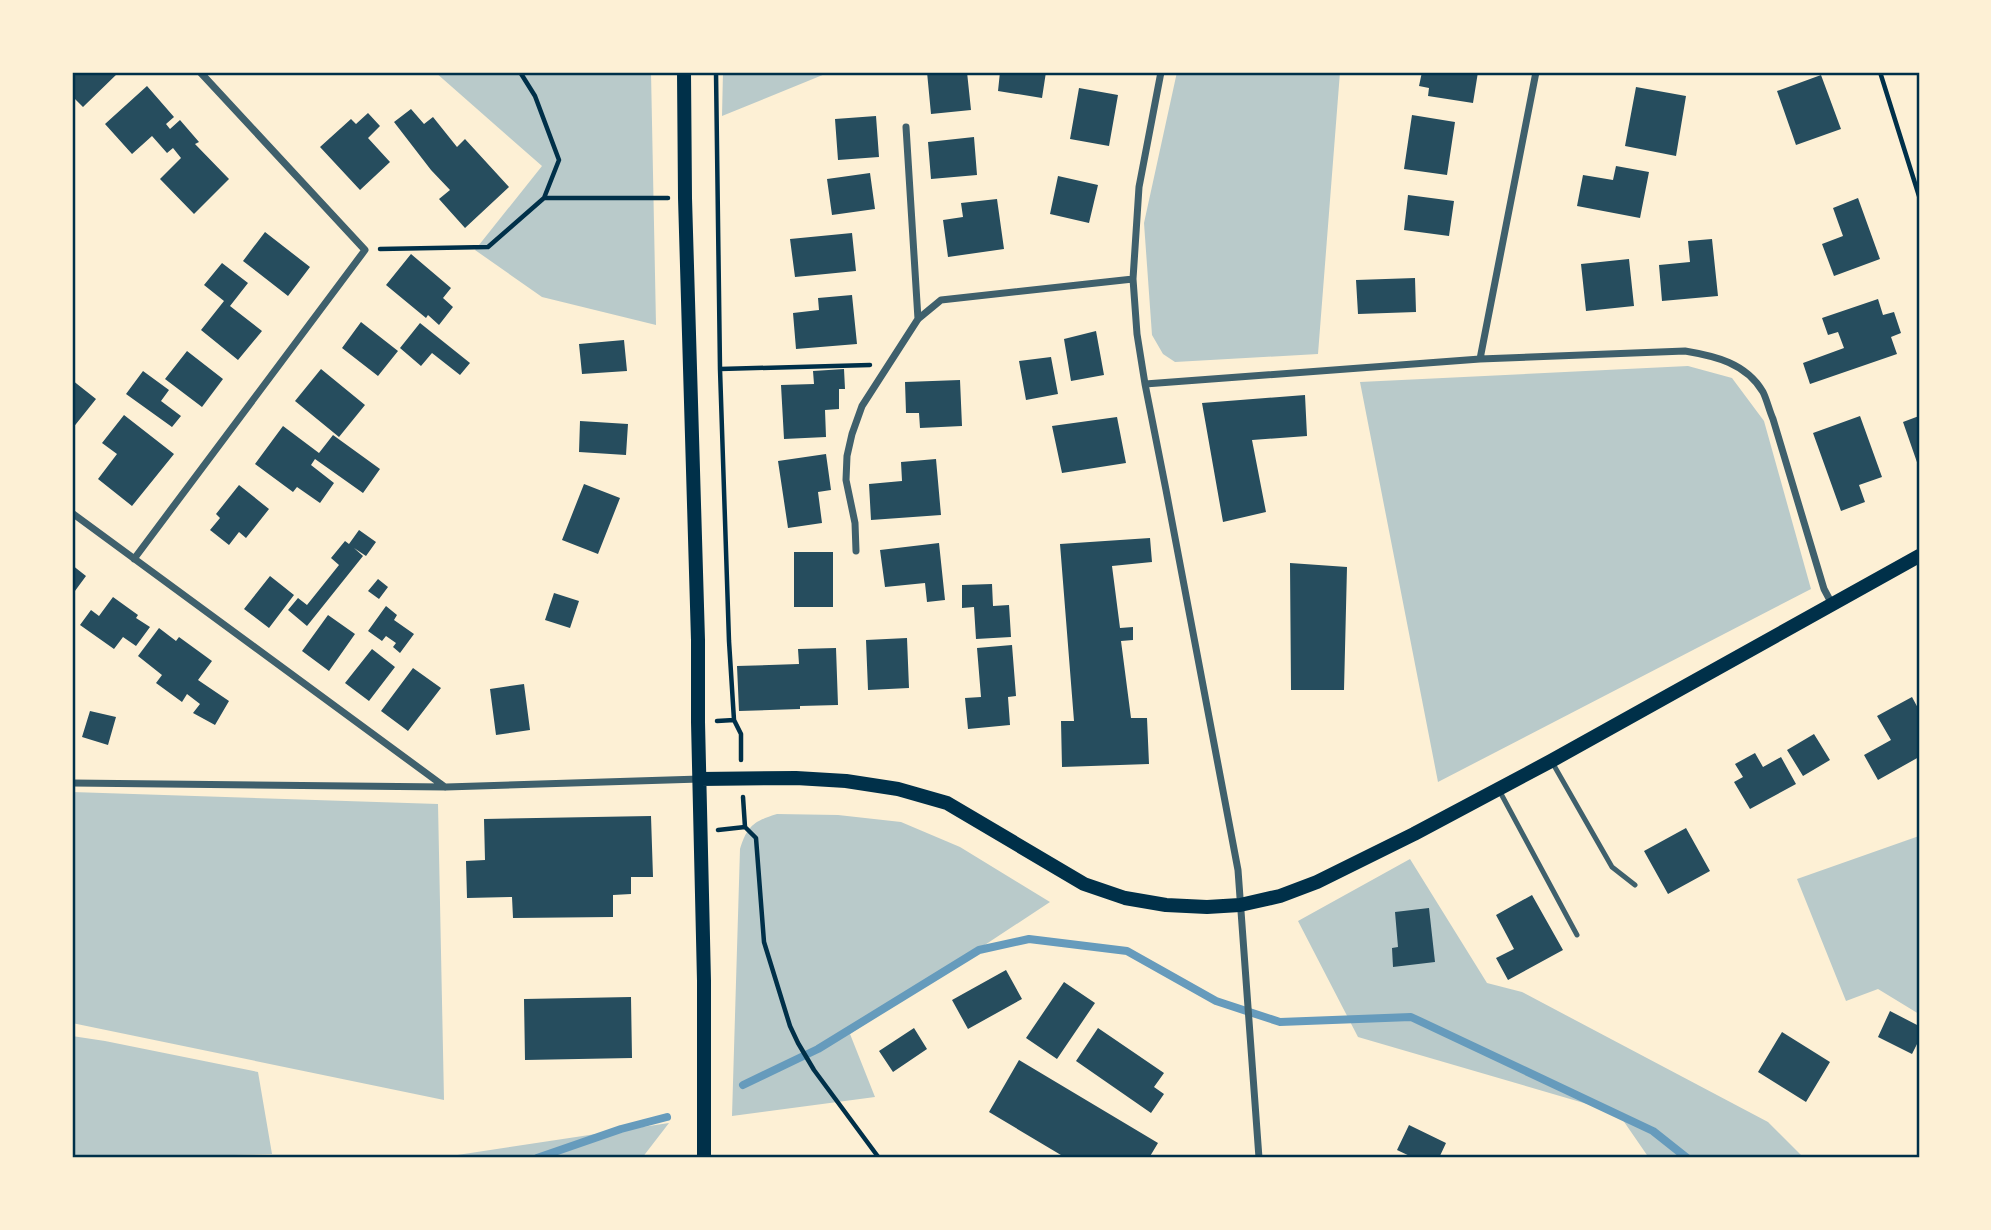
<svg xmlns="http://www.w3.org/2000/svg" width="1991" height="1230" font-family="Manrope,sans-serif">
<rect width="100%" height="100%" fill="#fdf0d5"/>
<!-- green -->
<path fill="#b9caca" d="M435,72H651L656,325L542,297L475,250L542,166Z
M723,72H830L722,116Z
M1177,72H1340L1318,354L1175,362L1163,354L1152,335L1144,223Z
M1688,366L1732,378L1764,421L1811,589L1438,782L1360,382Z
M72,792L438,804L444,1100L72,1023Z
M777,814L838,815L901,822L960,847L1050,902L850,1034L875,1097L732,1116L740,849C747,826 754,821 777,814Z
M1919,836V1014L1878,989L1846,1001L1797,879Z
M1410,859L1487,983L1522,992L1768,1122L1804,1158H1649L1618,1113L1358,1037L1298,921Z
M72,1036L105,1041L258,1072L272,1154L233,1155V1158H72Z
M669,1123L642,1158H434L444,1157Z"/>
<g fill="none" stroke-linecap="round" stroke-linejoin="round">
<!-- stream -->
<path stroke="#669bbc" stroke-width="8" d="M743,1085L818,1049L979,950L1029,939L1127,951L1216,1001L1280,1022L1411,1017L1653,1131L1687,1158
M537,1158L621,1129L667,1117"/>
</g>
<!-- building -->
<path fill="#264d5e" d="M72,72H119L83,107L72,96Z
M927,72H967L971,110L931,114Z
M1000,72H1046L1042,98L998,91Z
M1422,72H1478L1473,103L1428,96L1429,88L1419,86Z
M1821,75L1841,129L1796,145L1777,91Z
M147,86L174,117L166,124L170,129L180,120L199,142L195,144L229,179L194,214L160,179L181,158L173,148L167,153L152,136L132,154L105,124Z
M1636,87L1686,96L1676,156L1625,146Z
M1079,88L1118,95L1109,146L1070,139Z
M411,109L424,124L433,117L457,147L465,139L509,187L465,228L439,199L450,190L431,170L394,122Z
M368,113L380,126L368,138L390,162L360,190L320,147L351,119L356,124Z
M1412,115L1455,122L1447,175L1404,169Z
M876,116L879,157L838,160L835,119Z
M974,137L977,175L931,179L928,142Z
M1616,166L1649,172L1640,218L1577,206L1583,175L1613,180Z
M870,173L875,209L832,215L827,179Z
M1058,176L1098,185L1089,223L1050,214Z
M1408,195L1454,201L1449,236L1404,230Z
M1858,198L1880,259L1834,276L1822,244L1843,236L1833,208Z
M997,199L1004,249L948,257L943,220L963,217L961,203Z
M265,232L310,267L288,296L243,261Z
M852,233L856,271L795,277L790,239Z
M1712,239L1718,296L1662,301L1659,265L1690,262L1688,241Z
M411,254L451,288L443,298L453,307L439,325L428,315L426,318L386,285Z
M1629,259L1634,306L1586,311L1581,264Z
M222,263L248,283L230,306L262,331L238,360L201,330L224,301L204,285Z
M1415,278L1416,312L1358,314L1356,280Z
M852,295L857,344L796,349L793,313L819,310L818,298Z
M1878,299L1883,315L1894,312L1901,333L1891,337L1897,354L1810,384L1803,363L1844,348L1838,332L1828,335L1822,318Z
M361,322L398,351L378,376L342,348Z
M420,323L470,363L460,375L432,353L421,366L400,348Z
M1096,331L1104,375L1071,381L1064,339Z
M624,340L627,371L582,374L579,344Z
M187,351L223,379L202,407L165,379Z
M1051,357L1058,394L1026,400L1019,361Z
M321,369L365,405L339,437L295,401Z
M844,369L845,389H839V409L825,410L826,437L784,439L781,385L814,384L813,371Z
M143,371L169,390L161,401L181,416L172,427L126,394Z
M72,380L96,399L72,429Z
M960,380L962,426L920,428L919,413H906L905,382Z
M1305,395L1307,436L1252,440L1266,512L1223,522L1202,403Z
M124,415L174,454L132,506L98,479L117,454L102,443Z
M1860,416L1882,477L1859,485L1865,502L1841,511L1813,433Z
M1919,416V468L1903,422Z
M1117,417L1126,463L1062,473L1052,426Z
M580,421L628,424L626,455L579,452Z
M283,426L319,453L333,435L380,469L363,493L315,459L311,465L334,483L320,503L297,487L293,492L255,464Z
M826,454L831,490L818,492L822,523L788,528L778,461Z
M936,459L941,515L871,520L869,484L902,481L901,462Z
M584,484L620,498L598,554L562,540Z
M239,485L269,509L246,538L239,532L229,545L210,530L220,518L216,514Z
M359,530L376,542L366,556L354,548L363,556L307,626L288,610L298,598L307,605L339,565L331,558L345,541L349,544Z
M1150,538L1152,562L1112,566L1120,628L1133,627V640L1121,641L1131,718H1147L1149,764L1062,767L1061,721H1074L1060,544Z
M939,543L945,600L927,602L925,583L885,587L880,550Z
M794,552H833V607H794Z
M1290,563L1347,567L1344,690H1291Z
M72,565L86,576L72,595Z
M270,576L294,595L269,628L244,609Z
M378,579L388,587L379,599L368,591Z
M992,584L993,606L1009,605L1011,637L976,639L974,607L962,608V585Z
M554,593L579,601L570,628L545,620Z
M113,597L138,615L136,618L150,627L136,646L123,637L114,649L80,625L91,610L99,616Z
M386,606L397,615L394,620L414,634L400,653L393,647L396,643L386,636L382,641L368,631Z
M328,615L355,634L329,671L302,651Z
M159,628L176,641L179,637L212,661L198,680L229,701L215,725L193,713L200,704L187,694L182,702L156,683L162,675L138,656Z
M907,638L909,688L868,690L866,640Z
M1012,645L1016,696L1008,697L1010,725L968,729L965,698L981,697L977,648Z
M836,648L838,705L800,706V709L739,711L737,666L799,664L798,649Z
M372,649L395,667L369,701L345,683Z
M413,668L441,688L408,731L381,711Z
M524,684L530,730L496,735L490,689Z
M1912,697L1919,710V757L1878,780L1864,755L1891,740L1877,716Z
M90,711L116,717L108,745L82,737Z
M1814,734L1830,760L1803,776L1787,750Z
M1755,753L1763,767L1781,757L1796,784L1750,809L1734,782L1743,777L1735,764Z
M651,816L653,877H631V894L613,895V917L513,918L512,897L467,898L466,861L485,860L484,819Z
M1686,828L1710,871L1668,894L1644,851Z
M1532,895L1563,950L1508,980L1496,958L1514,949L1496,915Z
M1429,908L1435,962L1393,967L1392,948L1398,947L1395,912Z
M1006,970L1022,999L968,1029L952,1000Z
M1064,982L1095,1003L1057,1059L1026,1038Z
M631,997L632,1058L525,1060L524,999Z
M1890,1011L1919,1026V1040L1912,1054L1878,1037Z
M914,1028L927,1049L893,1072L879,1051Z
M1098,1028L1164,1073L1154,1087L1164,1094L1151,1113L1076,1061Z
M1782,1032L1830,1062L1806,1102L1758,1072Z
M1019,1060L1158,1143L1149,1158H1066L989,1112Z
M1409,1125L1446,1143L1439,1158H1414L1397,1150Z"/>
<g fill="none" stroke-linecap="round" stroke-linejoin="round">
<!-- path -->
<path stroke="#003049" stroke-width="4.5" d="M520,72L535,96L559,160L544,198
M716,72L720,369L729,641L734,720L741,734V760
M1880,72L1919,196
M380,249L488,247L544,198H668
M720,369L870,365
M717,721L734,720
M743,797L745,827L756,838L764,942L790,1026L798,1043L814,1070L879,1158
M718,830L745,827"/>
<!-- service -->
<path stroke="#3f606c" stroke-width="5" d="M1552,762L1612,867L1635,885
M1499,790L1577,935"/>
<!-- minor -->
<path stroke="#3f606c" stroke-width="7" d="M1161,72L1139,187L1133,279L1137,334L1145,384L1166,490L1238,870L1259,1158
M906,127L918,319
M1480,359L1536,72
M1145,384L1480,359L1685,351C1715,356 1746,363 1763,392C1767,400 1769,410 1773,419L1824,589L1832,604
M72,513L445,787
M856,551L855,523L846,480L847,456L852,434L862,406L918,319L941,300L1133,279
M134,559L365,250L200,72
M72,783L446,787L700,779"/>
<!-- secondary -->
<path stroke="#003049" stroke-width="14" d="M684,72L685,198L698,640V722L704,981V1158
M700,779L796,778L846,781L898,789L947,803L1084,884L1125,898L1166,905L1207,907L1240,905L1280,896L1317,882L1414,834L1551,761L1919,556"/>
</g>
<!-- border -->
<rect width="1991" height="1230" fill="none" stroke="#fdf0d5" stroke-width="147"/>
<rect x="74" y="74" width="1844" height="1082" fill="none" stroke="#003049" stroke-width="2.5"/>
</svg>
